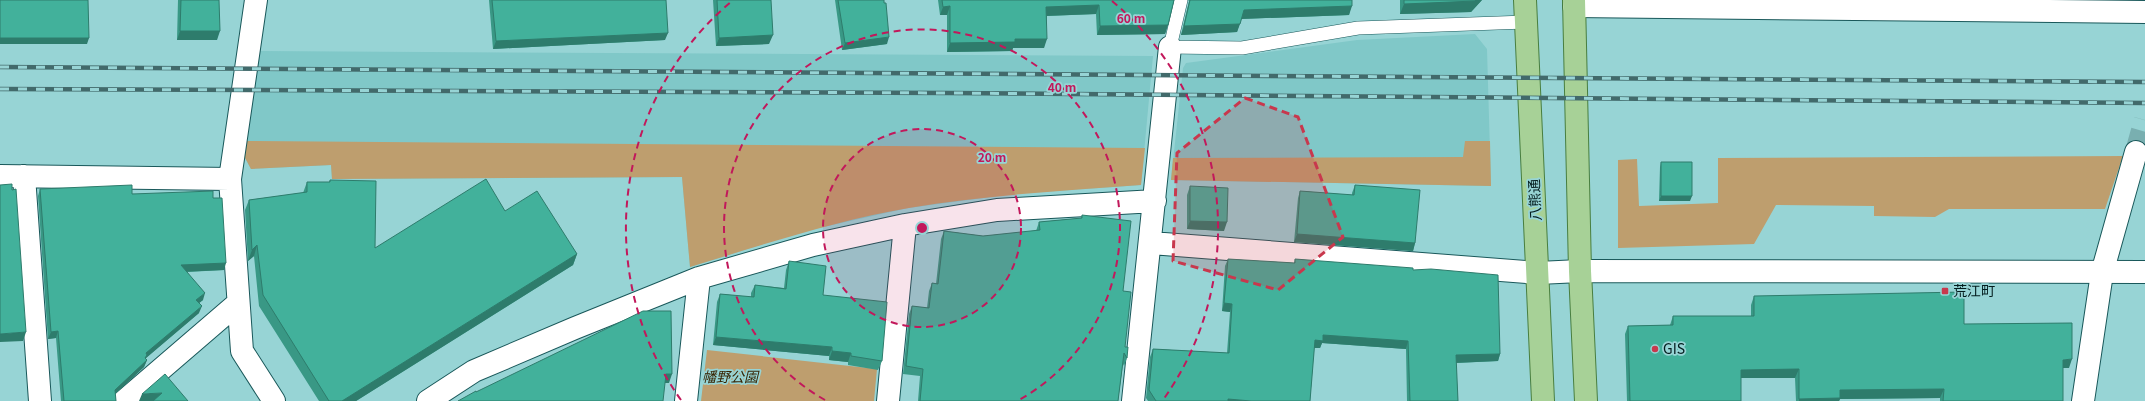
<svg xmlns="http://www.w3.org/2000/svg" width="2145" height="401" font-family="Georgia,'Noto Sans JP',serif">
<rect width="100%" height="100%" fill="#97d4d5"/>
<!-- built -->
<path fill="#80c8c8" d="M1475,34L1487,49L1491,186L1171,180L1183,68L1186,63L1357,40Z
M260,51L1153,56L1141,185L1014,194L908,208L801,232L690,267L682,177L332,179L331,165L251,169L244,156Z"/>
<!-- green -->
<path fill="#be9e6e" d="M247,141L1145,148L1141,185C1063,191 985,195 909,208C834,221 762,245 690,267L682,177L332,179L331,165L251,169L244,156Z
M1465,141H1490L1491,186L1171,180L1173,158L1463,157Z
M2123,156L2105,209H1949L1935,217L1874,216V206L1776,205L1754,244L1618,248V160L1637,159L1639,206L1718,203V158Z
M707,350L877,369L874,401H701Z"/>
<g fill="none" stroke-linecap="round" stroke-linejoin="round">
<!-- minor-tunnel -->
<path stroke="#79afb0" stroke-width="22" stroke-dasharray="22 11" stroke-linecap="butt" d="M2136,152L2145,120"/>
<!-- service casing -->
<g stroke="#19585a" stroke-width="14">
<path id="service" d="M1181,0L1170,47L1242,48L1358,28L1526,22"/>
</g>
<!-- minor casing -->
<g stroke="#19585a" stroke-width="24">
<path id="minor" d="M256,0L230,179L242,351L274,401
M0,176L230,179
M24,176L40,401
M1151,243L1538,273
M124,401L238,303
M428,401L474,371L575,328L699,278L813,245L905,225L997,210L1155,201
M686,401L699,278
M888,401L905,225
M1133,401L1170,47
M2083,401L2102,273L2136,152"/>
</g>
<!-- tertiary casing -->
<g stroke="#19585a" stroke-width="24">
<path id="tertiary" d="M1574,6L2145,12
M1538,273L1580,271L2145,272"/>
</g>
<!-- primary casing -->
<g stroke="#487e3f" stroke-width="24">
<path id="primary" d="M1525,0L1543,401
M1574,0L1580,271L1586,401"/>
</g>
<!-- service -->
<use href="#service" stroke="#fff" stroke-width="13"/>
<!-- minor -->
<use href="#minor" stroke="#fff" stroke-width="22"/>
<!-- tertiary -->
<use href="#tertiary" stroke="#fff" stroke-width="22"/>
<!-- primary -->
<use href="#primary" stroke="#a7d197" stroke-width="22"/>
<!-- rail casing -->
<g stroke="#426a6b" stroke-width="4.5">
<path id="rail" d="M0,67L2145,82
M0,89L950,93L2145,103"/>
</g>
<!-- rail -->
<use href="#rail" stroke="#97d4d5" stroke-width="3" stroke-dasharray="9" stroke-linecap="butt"/>
</g>
<!-- wall -->
<path fill="#399885" d="M178,0H219L217,40H177Z
M489,0H666L665,40L493,49Z
M713,0H771L769,44L716,46Z
M835,0H884L887,44L842,50Z
M938,0H1174L1168,25L1165,34L1097,35L1096,14L1047,16L1044,48H1013L1012,51L947,52V15H940Z
M1188,0H1352L1349,15L1241,19L1237,32L1181,35L1189,1Z
M1400,0H1482L1471,12L1400,14Z
M1661,162L1690,201H1659L1660,167Z
M330,180L375,248L505,211L577,254L573,265L356,401H319L259,306L254,256L248,261L245,210L249,200L303,193L307,182H329Z
M1355,185L1415,243L1413,251L1294,242L1298,198L1300,191L1352,195V193Z
M1190,186L1224,231L1187,229V195Z
M40,189L213,198L224,270L187,272L203,300L199,303V313L146,358V359L147,360L144,367L115,394L116,401H61L56,338L48,339L38,196Z
M1082,215L1123,291L1125,347L1127,358L1124,366L1123,364L1118,401H918L920,376L903,374L909,314L912,306L927,308L929,291L932,283L936,284L941,239L944,231L983,236L1036,231L1039,222L1081,218Z
M1228,259L1294,263L1295,259L1413,270L1500,354L1498,361L1456,363L1458,401H1407L1406,349L1322,343L1320,348H1314L1310,401H1148L1146,398L1150,357L1153,349L1227,353L1230,312L1222,311L1225,266Z
M789,261L823,295L882,361L878,370L848,365V362L829,360V356L713,345L717,302L720,294L751,297V293L755,285L784,288L786,270Z
M1754,296L1964,324L2069,368H2063V401H1940V398L1840,399L1839,401H1796L1795,378H1741V401H1627L1625,334L1628,326L1670,325L1673,316H1751V305Z"/>
<!-- shaded-wall -->
<path fill="#2e7c6c" d="M1476,0H1482L1471,12L1400,14L1404,4Z
M1099,5L1096,14L1043,16L1046,7Z
M950,6L947,15H940L943,7Z
M1352,6L1349,15L1240,19L1244,10Z
M1240,24L1237,32L1181,35L1184,26Z
M1168,25L1165,34L1097,35L1100,26Z
M180,31H220L217,40H177Z
M668,33L665,40L493,49L496,41Z
M773,35L769,44L716,46L719,38Z
M889,37L887,44L842,50L845,43Z
M0,38H89L87,44H0Z
M1015,39H1047L1044,48H1013L1012,51L947,52L950,43Z
M1661,196H1692L1690,201H1659Z
M1190,221L1227,222L1224,231L1187,229Z
M1297,234L1415,243L1413,251L1294,242Z
M257,245L254,256L248,261L252,250Z
M577,254L573,265L356,401H342Z
M226,263L224,270L179,272L181,265Z
M205,293L203,300L194,307L196,300Z
M1224,303L1232,304L1230,312L1222,311Z
M202,306L199,313L146,358L145,362L147,360L144,367L112,397L115,390L146,353Z
M58,331L56,338L48,339L51,332Z
M26,332L23,341L0,342V334Z
M1323,335L1408,341L1406,349L1322,343L1320,348H1312L1315,340Z
M716,337L832,347L829,356L713,345Z
M832,351L851,353L848,362L829,360Z
M1500,354L1498,361L1453,363L1456,355Z
M2072,359L2069,368H2060L2063,360Z
M1799,369L1795,378H1738L1741,370Z
M666,374H672L669,383H662Z
M1944,389L1940,398L1840,399L1839,401H1799V399L1840,390Z
M162,393L159,401H139L142,394Z
M1228,399L1251,401H1228Z"/>
<!-- building -->
<path fill="#42b19b" stroke="#2e7c6c" d="M0,0H88L89,38H0Z
M181,0H219L220,31H180Z
M492,0H666L668,33L496,41Z
M717,0H771L773,35L719,38Z
M838,0H884V3H886L889,37L845,43Z
M942,0H1174L1168,25L1100,26L1099,5L1046,7L1047,39H1015V42L950,43V6L943,7Z
M1190,0H1352V6L1244,10L1240,24L1184,26Z
M1404,0H1476L1475,1L1404,4Z
M1661,162H1692V196H1661Z
M486,179L505,211L537,191L577,254L342,401H329L263,295L257,245L252,250L249,200L307,192V182H330V180L376,181L375,248Z
M12,184V190L16,189L26,332L0,334V185Z
M132,185V194L213,191V198H222L226,263L181,265L205,293L196,300L202,306L146,353L147,355L145,358L147,360L115,390L116,401H64L58,331L51,332L40,189Z
M1355,185L1420,190L1415,243L1297,234L1300,191L1354,195Z
M1190,186L1228,188L1227,222L1190,221Z
M1082,215L1131,221L1123,291L1131,292L1125,347H1128L1127,358L1124,353L1118,401H920L923,369L906,366L912,306L929,308L932,283L938,284L944,231L983,236L1040,230L1039,222L1082,218Z
M1228,259L1295,263V259L1413,268V270L1431,269L1498,275L1500,354L1456,355L1458,401H1410L1408,341L1323,335V341L1315,340L1310,401H1251L1228,399V401H1156L1149,390L1153,349L1229,353L1232,304L1224,303Z
M789,261L826,266L823,295L887,302L882,361L851,356V353L832,351V347L716,337L720,294L754,297L755,285L786,289Z
M1964,292V324L2072,323V359L2063,360V401H1943L1944,389L1840,390V398L1799,399V369L1741,370V401H1630L1628,326L1673,325V316H1754V296Z
M643,311H671L672,374H666L663,401H458L476,391V392Z
M165,374L188,401H153L162,393L142,394Z"/>
<!-- marked area -->
<path fill="#c8384d" fill-opacity="0.2" stroke="#c8384d" stroke-width="3" stroke-dasharray="8 5" stroke-linejoin="round" d="M1245,98L1298,117L1343,237L1278,290L1173,261L1177,153Z"/>
<!-- distance rings -->
<circle cx="922" cy="228" r="99" fill="#c2185b" fill-opacity=".12"/>
<g fill="none" stroke="#c2185b" stroke-width="2" stroke-dasharray="7 5">
<circle cx="922" cy="228" r="99"/>
<path d="M825 400A198 198 0 1 1 1019 400"/>
<path d="M681 400A296 296 0 0 1 732 1M1112 1A296 296 0 0 1 1163 400"/>
</g>
<!-- markers -->
<g fill="#c8384d" stroke="#97d4d5" stroke-width="1.5">
<rect x="1941" y="287" width="8" height="8" rx="2"/>
<circle cx="1655" cy="349" r="4"/>
</g>
<g text-anchor="middle" stroke-width="3.5" stroke-linejoin="round" paint-order="stroke">
<!-- street labels -->
<g font-size="14" fill="#031c1d" stroke="#97d4d5">
<text transform="translate(1535 200) rotate(-93)" y="5">八熊通</text>
</g>
<!-- poi labels -->
<g font-size="14" fill="#031c1d" stroke="#97d4d5" text-anchor="start">
<text x="1953" y="296">荒江町</text>
<text x="1663" y="354">GIS</text>
</g>
<!-- park labels -->
<g font-size="14" font-style="italic" fill="#382504" stroke="#97d4d5">
<text x="730" y="382">幡野公園</text>
</g>
</g>
<circle cx="922" cy="228" r="6" fill="#c2185b" stroke="#97d4d5" stroke-width="2"/>
<g font-size="12" text-anchor="middle" font-weight="bold" fill="#c2185b" stroke="#97d4d5" stroke-width="3.5" stroke-linejoin="round" paint-order="stroke">
<text x="1131" y="23">60 m</text>
<text x="1062" y="92">40 m</text>
<text x="992" y="162">20 m</text>
</g>
</svg>
